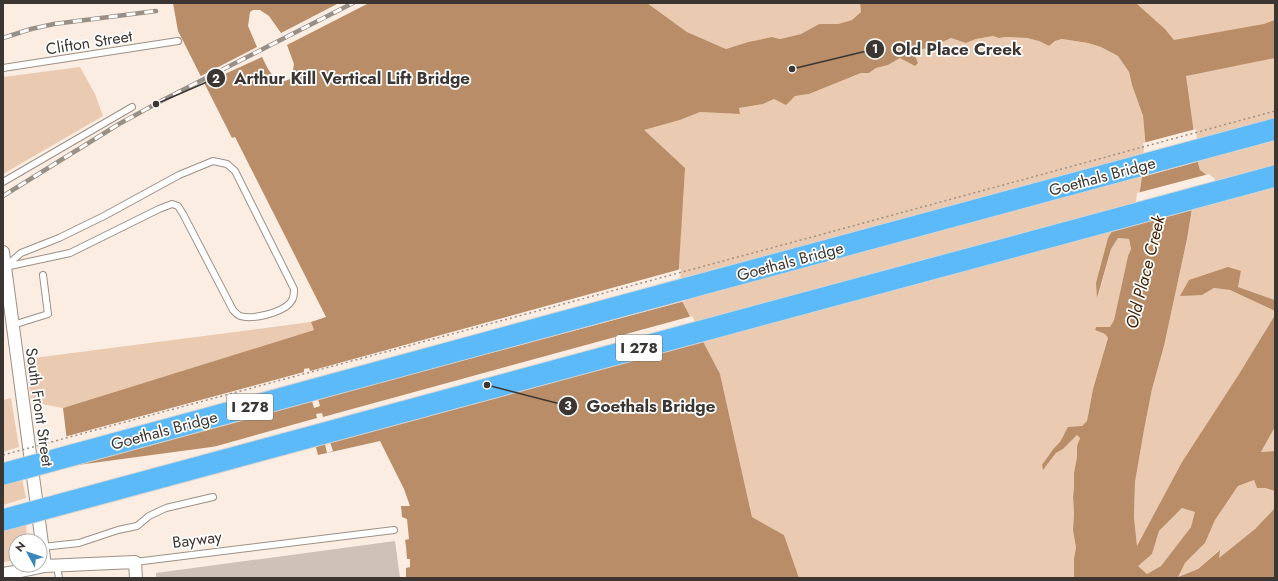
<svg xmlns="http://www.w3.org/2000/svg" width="1278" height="581" font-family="Jost,sans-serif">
<rect width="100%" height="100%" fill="#fbede2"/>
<!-- green -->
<path fill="#eacab0" d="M647,3H860L861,12L852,20L838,24H819L801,34L780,39L772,37L748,42L726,49L687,32Z
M1136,3H1275V300L1238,287L1241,271L1181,295H1202L1214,288L1230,290L1275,311V315L1239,374L1182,462L1137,547L1134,517L1135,482L1144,430L1152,389L1164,346L1187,239L1195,190L1200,170L1196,156L1174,40L1165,29Z
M993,36L999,38L1006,37L1027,38L1039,41L1049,46L1055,41L1062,39L1088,43L1101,47L1118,56L1129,72L1132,85L1143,116L1146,149L1135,224L1128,227L1115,226L1098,297L1111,249L1118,238L1129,239L1131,249L1128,256L1114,320L1110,327H1096L1095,330L1105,334L1108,338L1093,389L1087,421L1082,426L1064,434L1060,442L1054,448L1043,470L1056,453L1063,449L1077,435L1080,438L1077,446V457L1074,473V487L1073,497L1074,513L1073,530L1076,548L1074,558V578H799L784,535L752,517L720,374L682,301L644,130L680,120L700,112L740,114L739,108L763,104L774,99L786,104L795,96L809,94L861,73H869L876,68L888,65L900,58L915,56L920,50L936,45L951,38L966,43L976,39Z
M80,67L95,94L103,116L3,174V77Z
M311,322L314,330L63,408L31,402L26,359Z
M11,398L19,447L3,452V400Z
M1275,427V451L1261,452Z
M22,479L26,498L3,505V484Z
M1254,480L1257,488H1265L1275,491V508L1255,529L1218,559L1219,550L1198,569L1177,577L1185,563L1205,543L1215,520L1238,486Z
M1182,508L1196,512L1191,527L1161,566L1147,574L1137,566L1152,554L1159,531Z
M26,525L27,541H16V560L3,562V531Z"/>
<!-- water -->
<path fill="#b88d67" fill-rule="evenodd" d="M173,3H647L687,32L726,49L748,42L772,37L780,39L801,34L819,24H838L852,20L861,12L860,3H1136L1165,29L1174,40L1264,24L1275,20V58L1186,76L1194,134L1196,156L1200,170L1213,180L1195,190L1187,239L1164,346L1152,389L1144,430L1135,482L1134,517L1137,546L1182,462L1239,374L1275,315V427L1261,452L1275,451V491L1265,488H1257L1254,480L1238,486L1215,520L1205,543L1185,563L1178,577L1198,569L1220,550L1219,558L1255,529L1275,508V578H1074V558L1076,548L1073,530L1074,513L1073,497L1074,487V473L1077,457V446L1080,438L1077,435L1063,449L1056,453L1043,470L1042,465L1054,448L1060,442L1068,427L1082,426L1087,421L1093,389L1108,338L1105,334L1095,330L1096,327H1110L1114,320L1128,256L1131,249L1129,239L1118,238L1111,249L1097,298L1096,283L1108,238L1115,226L1128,227L1135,224L1146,149L1143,116L1132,85L1129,72L1118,56L1101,47L1088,43L1062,39L1055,41L1049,46L1039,41L1027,38L1006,37L999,38L993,36L976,39L966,43L951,38L936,45L920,50L915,56L918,63L915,66L900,58L888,65L876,68L869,73H861L809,94L795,96L786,105L774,99L763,104L739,108L740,114L700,112L680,120L644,130L685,168L678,281L682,301L720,374L752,517L784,535L799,578H406V568L410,567V559H407L406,546L405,540L409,539L407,519L402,517L401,506H410L404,489L380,441L318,455L314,440L293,436L70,466L63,408L314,330L311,322L326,317L235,137L232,138L178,31ZM1182,508L1195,512L1191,527L1161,566L1147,574L1138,566L1152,554L1159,531Z
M1228,267L1241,271L1238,287L1275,300V311L1230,290L1214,288L1202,295L1180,296L1189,280Z"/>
<!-- pier -->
<path fill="#fbede2" d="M339,3H369L287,45L294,64L292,77L290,79L285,81L273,76L268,69L262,57L203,84L199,77L257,47L248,26L250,12L253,10H260L269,16L281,33Z
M1196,129L1198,156L1200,161L1139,178L1144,149L1143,143Z
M1209,174L1215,179L1214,182L1133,222L1137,193Z
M681,269L680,281L685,301L318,399L320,406L314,408L312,401L68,466L64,437L304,372V369L309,368L310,371Z
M692,316L704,339L330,442L333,451L327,453L325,444L292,438L199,451L317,418L316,414L322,413L323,417Z"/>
<!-- building -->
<path fill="#cfc1b6" d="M395,541L400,578H156V573Z"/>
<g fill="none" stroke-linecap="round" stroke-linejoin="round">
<!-- service casing -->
<g stroke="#9d9086" stroke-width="8">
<path id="service" d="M3,68L178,41
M213,161L227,164L235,171L294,289C294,294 294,299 290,303C281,313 252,320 240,316C237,315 235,312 233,310L183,214L178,206L172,204L159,209L70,253L5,267L21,253L59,238L104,216L179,175Z
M3,182L132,107
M13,325L48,314L43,275
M42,547L79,543L118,530L137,526L149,516L166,508L213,497
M135,562L394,530
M57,566L59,578"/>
</g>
<!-- minor casing -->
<g stroke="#9d9086" stroke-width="14">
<path id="minor" d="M3,252L45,566
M3,574L21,571L45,566L135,562L136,578"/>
</g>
<!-- motorway casing -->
<g stroke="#d4d3d2" stroke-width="23">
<path id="motorway" d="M496,340L1275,129"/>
</g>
<!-- service -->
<use href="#service" stroke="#fff" stroke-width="6"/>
<!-- minor -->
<use href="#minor" stroke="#fff" stroke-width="12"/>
<!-- motorway -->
<use href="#motorway" stroke="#5bbaf7" stroke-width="21"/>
<!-- rail casing -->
<g stroke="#988f87" stroke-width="4.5">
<path id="rail" d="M3,38L31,29L54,24L156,11
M3,196L119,124L163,100L353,3"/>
</g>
<!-- rail -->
<use href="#rail" stroke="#fff" stroke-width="3" stroke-dasharray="9" stroke-linecap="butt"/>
<!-- motorway-bridge casing -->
<g stroke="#d4d3d2" stroke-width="23" stroke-linecap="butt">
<path id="motorway-bridge" d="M3,474L496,340
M3,520L1275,176"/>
</g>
<!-- path-bridge -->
<path stroke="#9b928a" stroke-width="1.5" stroke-dasharray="2 3" stroke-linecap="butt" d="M3,455L812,237L1275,111"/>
<!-- motorway-bridge -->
<use href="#motorway-bridge" stroke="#5bbaf7" stroke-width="21"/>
</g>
<g text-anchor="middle" stroke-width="3.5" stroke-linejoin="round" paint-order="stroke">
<!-- shield labels -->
<g fill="#fff" stroke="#76726f" stroke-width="1">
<rect x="616" y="335" width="46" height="26" rx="3"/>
<rect x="227" y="394" width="46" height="26" rx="3"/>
</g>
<g font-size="15" font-weight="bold" fill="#3b3631">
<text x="639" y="353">I 278</text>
<text x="250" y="412">I 278</text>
</g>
<!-- street labels -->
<g font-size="16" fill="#3b3631" stroke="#fff">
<text transform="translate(89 42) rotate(-9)" y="6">Clifton Street</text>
<text transform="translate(1102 176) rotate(-15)" y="6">Goethals Bridge</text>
<text transform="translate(790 261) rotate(-15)" y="6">Goethals Bridge</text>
<text transform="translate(40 407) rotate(82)" y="6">South Front Street</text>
<text transform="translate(164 430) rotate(-15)" y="6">Goethals Bridge</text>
<text transform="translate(197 539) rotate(-7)" y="6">Bayway</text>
</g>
<!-- water labels -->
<g font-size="17" font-style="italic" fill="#412304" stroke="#fff">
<text transform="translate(1145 272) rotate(-76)" y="6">Old Place Creek</text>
</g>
</g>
<!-- callouts -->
<path fill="none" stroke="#3b3631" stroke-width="1.5" d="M792 69L875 49M156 104L216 78M487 385L568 406"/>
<g fill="#3b3631" stroke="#fff" stroke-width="1.5">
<circle cx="792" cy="69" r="4"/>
<circle cx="156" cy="104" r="4"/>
<circle cx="487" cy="385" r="4"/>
<circle cx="875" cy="49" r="10"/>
<circle cx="216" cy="78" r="10"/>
<circle cx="568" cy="406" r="10"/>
</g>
<g font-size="12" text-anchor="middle" font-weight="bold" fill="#fff">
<text x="875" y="53">1</text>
<text x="216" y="83">2</text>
<text x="568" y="410">3</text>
</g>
<g font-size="17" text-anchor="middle" font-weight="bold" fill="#3b3631" stroke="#fff" stroke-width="3.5" stroke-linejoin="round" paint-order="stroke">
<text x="957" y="55">Old Place Creek</text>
<text x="352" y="84">Arthur Kill Vertical Lift Bridge</text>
<text x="651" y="412">Goethals Bridge</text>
</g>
<!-- border -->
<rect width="1278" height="581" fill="none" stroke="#3b3631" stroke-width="8"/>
<!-- north arrow -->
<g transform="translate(28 553) rotate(310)"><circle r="19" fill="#ffffff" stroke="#b1afad"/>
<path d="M0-3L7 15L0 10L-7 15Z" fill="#3787b9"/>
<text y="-6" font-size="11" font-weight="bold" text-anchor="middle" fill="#3b3631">N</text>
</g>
</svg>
